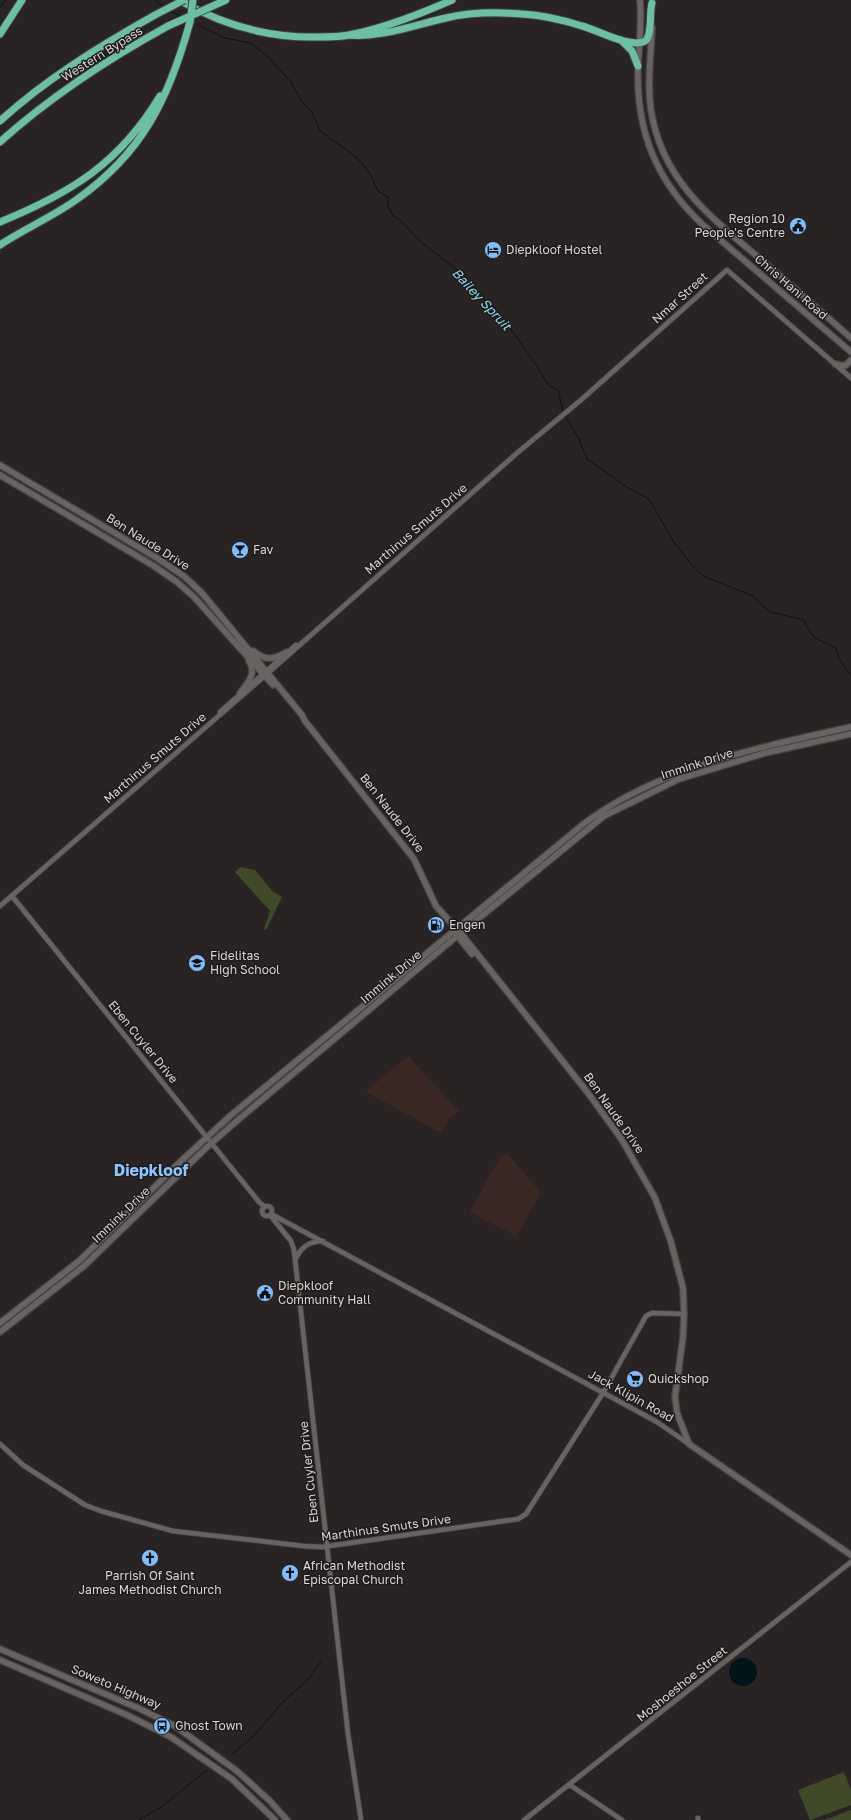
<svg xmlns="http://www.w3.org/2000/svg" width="851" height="1820" font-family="'Golos Text',sans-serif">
<rect width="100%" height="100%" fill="#292423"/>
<!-- education -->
<path fill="#3a2822" d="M408,1056L459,1111L449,1119L441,1133L368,1093L367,1090Z
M508,1154L541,1193L516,1236L470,1212L500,1157Z"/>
<!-- green -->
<path fill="#404a28" d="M241,867L255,870L272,891L282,897L266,930L264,929L270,911L235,872Z
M844,1772L851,1790V1805L810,1820L798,1790Z
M851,1810V1820H824Z"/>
<!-- water -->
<path fill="#00151b" d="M729 1672a14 14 0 1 1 28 0a14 14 0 1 1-28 0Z"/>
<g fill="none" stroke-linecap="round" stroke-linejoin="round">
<!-- stream -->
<path stroke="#00151b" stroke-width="1" d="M155,0L164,7
M0,7L5,0
M170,11L180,16
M198,25L225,38L251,43L266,55L291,82L302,102L312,112L320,131L356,157L369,172L378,191L388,197V205L393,216L401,221L421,242L460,272L468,285L486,301L491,311L502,317L537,366L548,385L558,390L563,411
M565,416L578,437L587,459L630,489L649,499L675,544L691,564L703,576L753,596L770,612L804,620C812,640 817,639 836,648L838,657L851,676
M231,1755L253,1737L283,1702L308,1679L322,1660
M139,1820L161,1807L207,1770"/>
<!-- tertiary casing -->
<g stroke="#464140" stroke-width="6">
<path id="tertiary" d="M220,712L296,645
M12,896L259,1202L265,1207
M0,906L268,673L517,453L581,400L727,270L851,378
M262 1211a5 5 0 1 1 10 0a5 5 0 1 1-10 0Z
M271,1214L626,1405L657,1422L689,1444
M270,1215L291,1241L294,1250L348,1734L361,1820
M296,1258C302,1246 310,1241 323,1241
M0,1444L23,1465L85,1505L101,1511L173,1531L303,1546L322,1547L518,1519L526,1514L603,1393L646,1316L652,1313L684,1314
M570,1785L622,1820
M524,1820L851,1562
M698,1820V1818"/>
</g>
<!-- secondary casing -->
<g stroke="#464140" stroke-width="8">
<path id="secondary" d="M640,0C642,23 639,45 638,67C636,131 656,181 703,225L851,352
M652,28C651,55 647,83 651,110C662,182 712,218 764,262C793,287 822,312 851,338
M835,364L845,366L851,360
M0,465L157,558L185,577L202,593L302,715L305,721L414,859L436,906L463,936L588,1093L622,1140L655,1198L671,1242L683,1288L684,1314L683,1337L675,1397L677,1413L689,1444L851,1555
M0,475L154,566L177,582L194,597L273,685
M253,651C266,661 273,660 287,652
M240,693C248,683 257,673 249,661
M456,934L472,954
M0,1323L79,1261L180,1162L230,1116L581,826C655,768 761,747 851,727
M0,1332L84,1266L206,1148L239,1119L457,936L604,816L679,779L765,753L851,734
M0,1649L138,1708L175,1726L237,1771L270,1801L287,1820
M0,1660L127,1715L171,1737L232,1779L275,1820"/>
</g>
<!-- motorway casing -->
<g stroke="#464140" stroke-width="9">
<path id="motorway" d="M179,0C222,25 269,38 318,37C328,37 339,37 349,35C385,28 418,15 452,0
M0,34L22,0
M348,35C381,38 414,25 446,18C471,12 497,12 522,14C542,15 563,20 582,26C597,30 627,47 643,42C653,40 649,12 652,3
M621,40L632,51L638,66
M0,121C46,79 100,46 155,15
M0,142C51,96 108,59 168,26
M0,222C71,193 120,163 160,96
M0,245C24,229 52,217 76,200C143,153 169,98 190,22"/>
</g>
<!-- tertiary -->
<use href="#tertiary" stroke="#686361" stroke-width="4.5"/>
<!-- secondary -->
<use href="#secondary" stroke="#686361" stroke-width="5.5"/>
<!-- motorway -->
<use href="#motorway" stroke="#6bbfa4" stroke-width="7"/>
<!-- motorway-bridge casing -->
<g stroke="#464140" stroke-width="9" stroke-linecap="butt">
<path id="motorway-bridge" d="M155,15L184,0
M190,22L193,0
M168,26L226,0"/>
</g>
<!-- motorway-bridge -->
<use href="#motorway-bridge" stroke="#6bbfa4" stroke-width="7"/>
</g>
<!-- icons -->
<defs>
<g id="civic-disc" transform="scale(0.9)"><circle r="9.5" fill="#80bdfa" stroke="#1f1b19"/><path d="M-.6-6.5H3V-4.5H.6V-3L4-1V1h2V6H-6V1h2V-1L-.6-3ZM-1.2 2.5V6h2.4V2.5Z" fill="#111"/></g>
<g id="hotel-disc" transform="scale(0.9)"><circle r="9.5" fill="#80bdfa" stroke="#1f1b19"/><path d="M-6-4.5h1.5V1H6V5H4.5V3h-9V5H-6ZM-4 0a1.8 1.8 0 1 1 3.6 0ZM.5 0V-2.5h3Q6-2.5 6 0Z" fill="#111"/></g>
<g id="bar-disc" transform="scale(0.9)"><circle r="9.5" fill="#80bdfa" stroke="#1f1b19"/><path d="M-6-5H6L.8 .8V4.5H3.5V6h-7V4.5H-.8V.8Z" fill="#111"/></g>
<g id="fuel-disc" transform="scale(0.9)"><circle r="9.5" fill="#80bdfa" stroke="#1f1b19"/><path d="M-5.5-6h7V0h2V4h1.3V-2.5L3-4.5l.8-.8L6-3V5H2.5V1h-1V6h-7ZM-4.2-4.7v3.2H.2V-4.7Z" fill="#111"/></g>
<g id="school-disc" transform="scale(0.9)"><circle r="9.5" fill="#80bdfa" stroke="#1f1b19"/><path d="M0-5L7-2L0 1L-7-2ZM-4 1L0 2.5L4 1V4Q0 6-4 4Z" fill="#111"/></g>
<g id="supermarket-disc" transform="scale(0.9)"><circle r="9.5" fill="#80bdfa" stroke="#1f1b19"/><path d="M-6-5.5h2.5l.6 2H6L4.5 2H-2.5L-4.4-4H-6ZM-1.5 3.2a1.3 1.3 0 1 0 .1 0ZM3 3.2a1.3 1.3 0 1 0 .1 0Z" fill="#111"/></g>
<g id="church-disc" transform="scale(0.9)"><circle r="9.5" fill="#80bdfa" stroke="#1f1b19"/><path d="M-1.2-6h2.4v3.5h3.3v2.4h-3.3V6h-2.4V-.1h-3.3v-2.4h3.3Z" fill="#111"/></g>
<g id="bus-disc" transform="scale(0.9)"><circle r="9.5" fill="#80bdfa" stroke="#1f1b19"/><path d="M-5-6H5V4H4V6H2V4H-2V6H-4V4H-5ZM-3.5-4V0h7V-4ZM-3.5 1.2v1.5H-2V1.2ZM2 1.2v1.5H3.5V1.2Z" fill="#111"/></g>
</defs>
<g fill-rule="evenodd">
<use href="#civic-disc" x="798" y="226"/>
<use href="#hotel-disc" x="493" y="250"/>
<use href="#bar-disc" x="240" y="550"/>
<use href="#fuel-disc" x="436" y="925"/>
<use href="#school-disc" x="197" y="963"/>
<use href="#civic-disc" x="265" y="1293"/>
<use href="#supermarket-disc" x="635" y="1379"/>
<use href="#church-disc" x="150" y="1558"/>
<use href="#church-disc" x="290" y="1573"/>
<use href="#bus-disc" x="162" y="1726"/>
</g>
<g text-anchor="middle" stroke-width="3" stroke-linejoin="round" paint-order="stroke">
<!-- street labels -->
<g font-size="12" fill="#dad6d5" stroke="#1f1b19">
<text transform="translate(102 54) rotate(-32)" y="4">Western Bypass</text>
<text transform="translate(791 287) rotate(41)" y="4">Chris Hani Road</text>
<text transform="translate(680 298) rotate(-42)" y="4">Nmar Street</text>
<text transform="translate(416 529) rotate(-41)" y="4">Marthinus Smuts Drive</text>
<text transform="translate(148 542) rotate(32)" y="4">Ben Naude Drive</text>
<text transform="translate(155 758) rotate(-41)" y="4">Marthinus Smuts Drive</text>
<text transform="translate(697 764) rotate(-18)" y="4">Immink Drive</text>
<text transform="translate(392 813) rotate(52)" y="4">Ben Naude Drive</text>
<text transform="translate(391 977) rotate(-40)" y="4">Immink Drive</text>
<text transform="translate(143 1042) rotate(51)" y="4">Eben Cuyler Drive</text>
<text transform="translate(614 1113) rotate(55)" y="4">Ben Naude Drive</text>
<text transform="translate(121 1215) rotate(-44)" y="4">Immink Drive</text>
<text transform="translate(631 1396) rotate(29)" y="4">Jack Klipin Road</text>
<text transform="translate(309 1472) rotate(-96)" y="4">Eben Cuyler Drive</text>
<text transform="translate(386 1528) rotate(-8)" y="4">Marthinus Smuts Drive</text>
<text transform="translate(682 1684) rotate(-39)" y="4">Moshoeshoe Street</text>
<text transform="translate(116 1687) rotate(23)" y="4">Soweto Highway</text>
</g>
<!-- poi labels -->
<g font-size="12" fill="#dad6d5" stroke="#1f1b19" text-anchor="start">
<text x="785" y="223" text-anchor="end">Region 10<tspan x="785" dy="14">People's Centre</tspan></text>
<text x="506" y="254">Diepkloof Hostel</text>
<text x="253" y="554">Fav</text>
<text x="449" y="929">Engen</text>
<text x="210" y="960">Fidelitas<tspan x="210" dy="14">High School</tspan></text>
<text x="278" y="1290">Diepkloof<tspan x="278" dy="14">Community Hall</tspan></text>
<text x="648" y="1383">Quickshop</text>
<text x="303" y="1570">African Methodist<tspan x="303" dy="14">Episcopal Church</tspan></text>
<text x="150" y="1580" text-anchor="middle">Parrish Of Saint<tspan x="150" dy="14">James Methodist Church</tspan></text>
<text x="175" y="1730">Ghost Town</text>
</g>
<!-- water labels -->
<g font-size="13" font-style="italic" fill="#8adbf2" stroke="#1f1b19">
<text transform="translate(482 299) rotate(47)" y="5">Bailey Spruit</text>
</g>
<!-- district labels -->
<g font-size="16" font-weight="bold" fill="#8dc6fe" stroke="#1f1b19">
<text x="151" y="1176">Diepkloof</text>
</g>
</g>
</svg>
